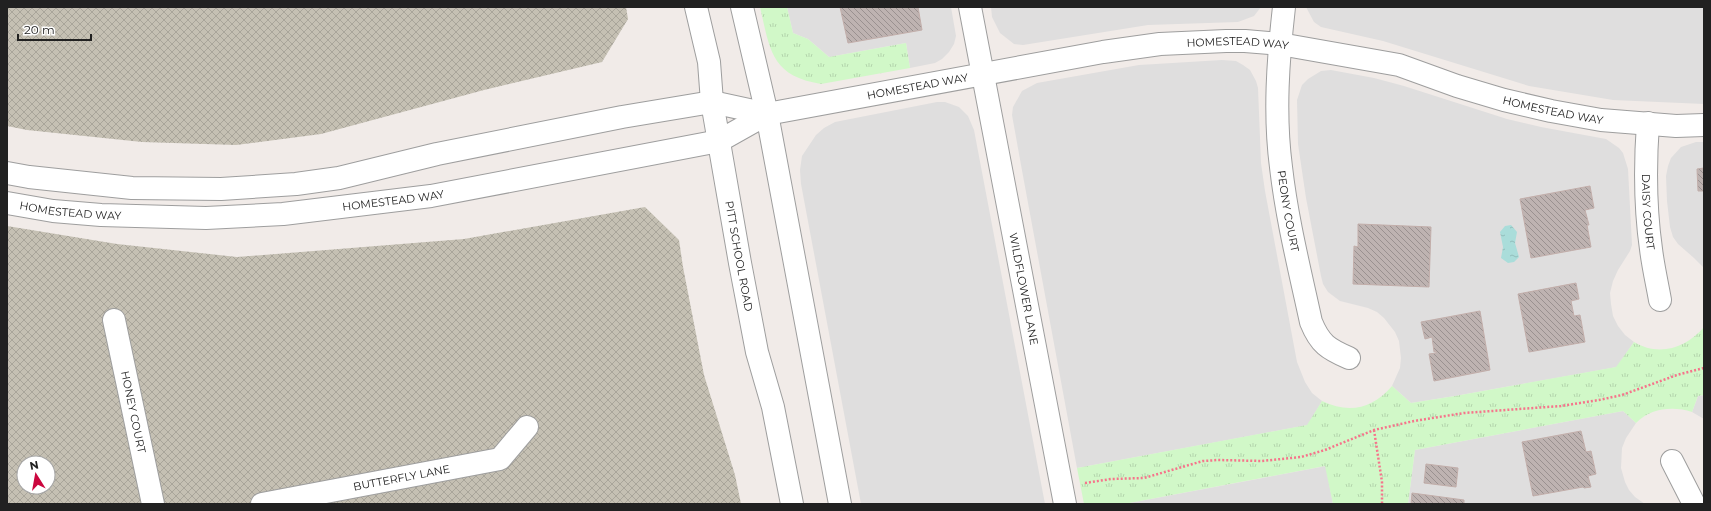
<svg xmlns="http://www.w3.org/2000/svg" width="1711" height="511" font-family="Montserrat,sans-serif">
<defs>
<pattern id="construction-cross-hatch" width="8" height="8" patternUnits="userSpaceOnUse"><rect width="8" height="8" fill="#c5c0b3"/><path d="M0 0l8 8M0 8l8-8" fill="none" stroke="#a9a59a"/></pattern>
<pattern id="park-tufts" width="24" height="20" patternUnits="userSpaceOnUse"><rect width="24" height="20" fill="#d1f8c8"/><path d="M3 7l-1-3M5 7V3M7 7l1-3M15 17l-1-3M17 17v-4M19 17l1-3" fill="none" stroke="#b3d4ac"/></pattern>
<pattern id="water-ripples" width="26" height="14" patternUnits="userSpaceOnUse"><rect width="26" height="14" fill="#aaddda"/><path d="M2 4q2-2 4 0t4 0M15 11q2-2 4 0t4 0" fill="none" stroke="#92bdbb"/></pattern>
<pattern id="building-back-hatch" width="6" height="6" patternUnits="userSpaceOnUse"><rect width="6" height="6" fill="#beb3b1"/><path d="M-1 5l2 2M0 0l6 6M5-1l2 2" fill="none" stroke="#9a9190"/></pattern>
</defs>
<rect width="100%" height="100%" fill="#f1ebe8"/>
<!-- residential -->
<path fill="#dfdede" d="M787,7H951L956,36L954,44L949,52L942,59L935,63L910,68L906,43L829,57L808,39L793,33Z
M991,7H1261L1254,16L1238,22L1148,25L1023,45L1014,44L1000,33L992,17Z
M1306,7H1704V104L1613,100L1529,86L1383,41L1321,27L1314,22Z
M1222,60L1236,61L1243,65L1250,70L1256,81L1258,88L1261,163L1265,191L1297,362L1305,382L1312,393L1322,401L1308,425L1077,468L1021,165L1012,115L1013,107L1022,91L1037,83L1139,65Z
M1331,70L1374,78L1404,86L1507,119L1541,127L1606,139L1619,148L1623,153L1628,169L1632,245L1630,251L1618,270L1613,281L1610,293L1611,304L1613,316L1618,326L1625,335L1634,342L1617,367L1455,396L1411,403L1392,386L1400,368L1401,358L1399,341L1395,332L1384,318L1377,312L1368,308L1340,301L1328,292L1323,284L1321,276L1306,198L1298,144L1297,100L1302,85L1308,79L1321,71Z
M937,102H945L959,107L968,116L974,130L1045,504H861L801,184L800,170L802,156L816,135L824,128L835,122Z
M1696,142H1704V268L1694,258L1678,244L1673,237L1670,227L1667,201L1666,176L1668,166L1671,158L1681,147Z
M1704,395V419L1692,412L1698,396Z
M1623,411L1636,423L1626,438L1622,448L1621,468L1625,482L1629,490L1635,497L1645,504H1408L1415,450Z
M1326,466L1333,504H1124Z"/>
<!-- construction -->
<path fill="url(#construction-cross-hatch)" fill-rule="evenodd" d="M7,7H626L628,19L602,62L484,90L321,134L236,145L142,142L27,130L7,126Z
M645,207L679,240L683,267L704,375L735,475L741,504H7V226L117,244L237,257L464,239ZM24,463H48V487H24Z"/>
<!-- park -->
<path fill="url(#park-tufts)" d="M760,7H787L793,33L808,39L829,57L906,43L910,68L821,84C771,76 770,50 760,7Z
M1704,327V395L1698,396L1692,412C1673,406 1651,408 1636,423L1623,411L1415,450L1408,504H1333L1325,466L1124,504H1084L1077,468L1307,425L1322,401C1349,414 1372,409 1392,386L1411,403L1455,396L1616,367L1634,342C1659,357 1686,348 1704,327Z"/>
<!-- water -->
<path fill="url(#water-ripples)" d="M1511,225L1517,232L1515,243L1519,257L1514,262L1508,263L1501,258L1503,247L1500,232L1505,226Z"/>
<!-- building -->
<path fill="url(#building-back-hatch)" stroke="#c2aeaa" d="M840,7H918L922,30L848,43Z
M1704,168V191H1698L1697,169Z
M1590,186L1594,208L1585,210L1589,225H1587L1591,247L1531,258L1520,199Z
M1358,224L1431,227L1429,287L1353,284L1354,246L1358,247Z
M1576,283L1579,299L1571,301L1574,316L1580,315L1585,342L1529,352L1518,294Z
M1480,311L1490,370L1434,381L1429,354L1436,353V351L1434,352L1432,337L1425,339L1421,322Z
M1581,431L1586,452L1591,451L1596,474L1588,476L1591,487L1584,488L1583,487L1533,496L1522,442Z
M1426,464L1458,468L1456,487L1424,483Z
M1412,493L1464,500V504H1411Z"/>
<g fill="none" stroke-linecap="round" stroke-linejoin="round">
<!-- minor casing -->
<g stroke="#9e9e9e" stroke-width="24">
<g id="minor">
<path id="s1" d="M970,7L1065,504"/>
<path id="s2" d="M1284,7C1278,60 1274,114 1281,167C1287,220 1300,271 1311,322C1320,344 1328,349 1349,358"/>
<path id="s3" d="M767,114L1103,52L1160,44L1226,41H1245L1280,44L1399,65L1457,86L1504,100L1551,111L1601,120L1676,126L1704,125"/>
<path id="s4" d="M1648,123C1645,164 1645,207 1651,249C1653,266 1657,283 1660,300"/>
<path id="s5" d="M114,320L153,504"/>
<path d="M1672,461L1694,504"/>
<path id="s6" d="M262,504L500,459L527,427"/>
</g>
</g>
<!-- tertiary casing -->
<g stroke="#9e9e9e" stroke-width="24">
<g id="tertiary">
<path id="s7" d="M696,7L709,62L712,102L740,263L757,352L773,407L792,504"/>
<path d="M742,7L767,114L840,504"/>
<path d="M7,173L29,177L132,188L221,189L296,184L339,178L437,154L622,117L712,102L767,114"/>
<path id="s8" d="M7,203L53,211L101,215L206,218L283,214L431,196L719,141L767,114"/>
</g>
</g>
<!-- path -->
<path stroke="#f6748b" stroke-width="2.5" stroke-dasharray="2 2" stroke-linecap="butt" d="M1374,430L1382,482V504
M1085,483L1111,479L1144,478L1203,461L1218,460L1262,461L1301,457L1325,450L1374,430L1414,421L1464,413L1561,406L1599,400L1622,395L1677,375L1704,368"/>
<!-- minor -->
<use href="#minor" stroke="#fff" stroke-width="22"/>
<!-- tertiary -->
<use href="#tertiary" stroke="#fff" stroke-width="22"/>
</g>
<g text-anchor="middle" stroke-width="3.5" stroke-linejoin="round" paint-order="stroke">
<!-- street labels -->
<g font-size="11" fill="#212121" stroke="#fff">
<text dy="4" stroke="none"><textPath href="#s3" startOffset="477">HOMESTEAD WAY</textPath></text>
<text dy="4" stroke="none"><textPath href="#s3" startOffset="153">HOMESTEAD WAY</textPath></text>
<text dy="4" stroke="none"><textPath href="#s3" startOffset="801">HOMESTEAD WAY</textPath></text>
<text dy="4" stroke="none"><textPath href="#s8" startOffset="388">HOMESTEAD WAY</textPath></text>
<text dy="4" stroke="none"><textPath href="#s8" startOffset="64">HOMESTEAD WAY</textPath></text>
<text dy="4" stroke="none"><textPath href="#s2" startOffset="205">PEONY COURT</textPath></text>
<text dy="4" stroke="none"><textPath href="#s4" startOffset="89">DAISY COURT</textPath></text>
<text dy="4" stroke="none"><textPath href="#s7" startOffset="253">PITT SCHOOL ROAD</textPath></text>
<text dy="4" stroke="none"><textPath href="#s1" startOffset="287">WILDFLOWER LANE</textPath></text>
<text dy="4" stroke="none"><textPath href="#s5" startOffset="94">HONEY COURT</textPath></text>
<text dy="4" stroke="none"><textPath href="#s6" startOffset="142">BUTTERFLY LANE</textPath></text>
</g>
</g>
<!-- border -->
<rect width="1711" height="511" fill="none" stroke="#212121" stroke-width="16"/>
<!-- north arrow -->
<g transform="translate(36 475) rotate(349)"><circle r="19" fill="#ffffff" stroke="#a6a6a6"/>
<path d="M0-3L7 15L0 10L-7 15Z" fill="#cb063e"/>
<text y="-6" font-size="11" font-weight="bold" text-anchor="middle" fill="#212121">N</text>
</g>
<!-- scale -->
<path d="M18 34v6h73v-6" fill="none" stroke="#212121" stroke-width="2"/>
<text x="24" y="34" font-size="12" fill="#212121" stroke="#ffffff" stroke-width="3" paint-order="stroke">20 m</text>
</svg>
